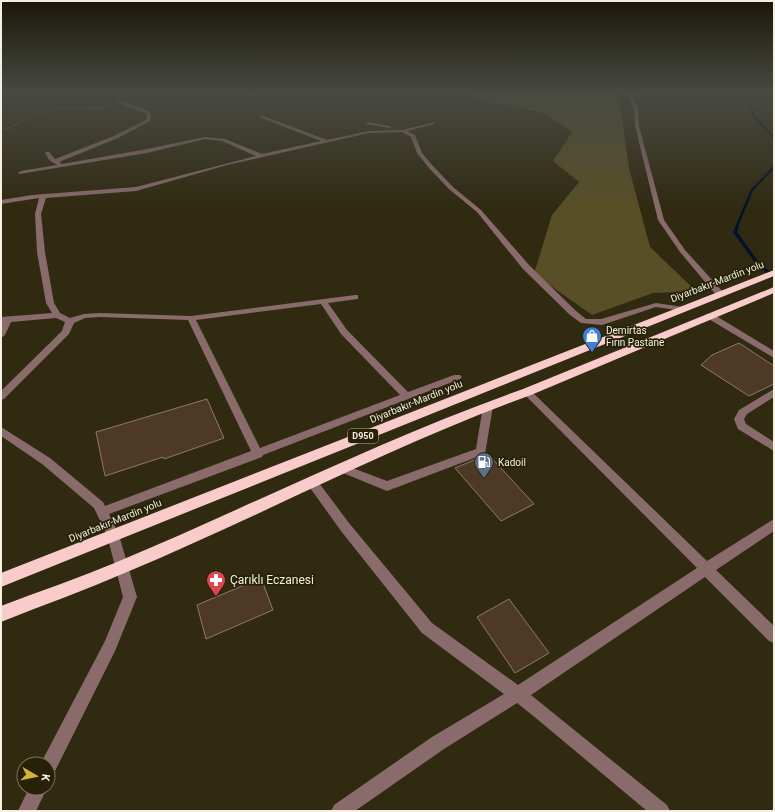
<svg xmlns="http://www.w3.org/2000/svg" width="775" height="812" font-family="Roboto,sans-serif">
<rect width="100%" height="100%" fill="#302a11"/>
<!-- green -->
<path fill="#584f27" d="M467,93L617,94L622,116L629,168L650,247L696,291L653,293L592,315L534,274L552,215L579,182L553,161L572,132L544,113L472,98Z"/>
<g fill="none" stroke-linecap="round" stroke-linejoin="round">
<!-- stream-far2 -->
<path stroke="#00122f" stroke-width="2" d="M753,93L748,103L755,117L774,138"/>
<!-- stream-far1 -->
<path stroke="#00122f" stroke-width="2.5" d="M736,228L752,190L774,167"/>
<!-- stream -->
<path stroke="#00122f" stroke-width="3.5" d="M737,227L735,232L758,264L774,277"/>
</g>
<!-- building -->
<path fill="#4e3927" stroke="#907965" d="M739,343L774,366V384L749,396L701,365L712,355Z
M207,399L224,438L164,459L163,457L105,476L96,432Z
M487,453L534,504L501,521L455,468L486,455Z
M261,578L273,610L206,639L197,605Z
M509,599L549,653L515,673L477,617Z"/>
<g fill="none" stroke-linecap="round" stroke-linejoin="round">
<!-- path -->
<path stroke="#817c67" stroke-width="1" stroke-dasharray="1 1" stroke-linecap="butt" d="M1,131L50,109L112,107"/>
<!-- minor -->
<path fill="#886b6a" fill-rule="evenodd" d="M628,93H632L638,109L639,126L664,220L685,250L723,292V296H717L680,252L658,220L635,126L634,109Z
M118,100L149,111L151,115L150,121L118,138L59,162L62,164L147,149L205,137L225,139L262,154L321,141L259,117L261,115L327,140L369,131L403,130L434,122V124L407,131L415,135L422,153L433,166L453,187L481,210L529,265L576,311L586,319H601L656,303L683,307L687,309L683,311L656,307L602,325L581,323L570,315L523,269L477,212L449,189L429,168L417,153L411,137L402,132L369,133L227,165L136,191L46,198L41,214L45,252L54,303L60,313L70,318L84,314L100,313L191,316L355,295H358V299L328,303L347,330L408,392L454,375H460L462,377L460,379L263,455L262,457L109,514L119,535L137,597L115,651L54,773L48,775V764H41L42,761L105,641L123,597L107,535L94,508L42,464L1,436V427L50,458L103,502L105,506L251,451L188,320L100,317L85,318L74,323L69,334L4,399L1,400V391L62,331L65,322L56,318L11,322L5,335L1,338V317L52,313L46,303L37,252L35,214L39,198L1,204V200L32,195L136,187L256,156L222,141L205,139L147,153L19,174L18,173L21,171L57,165L49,160L45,152H49L55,159L114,136L146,120L147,115L145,113L117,102ZM321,304L341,334L400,395L260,448L196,320Z
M368,122L389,126L391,127L389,128L366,124Z
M707,314H713L774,351V358L707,318L706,316Z
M527,389L530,390L707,561L774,519V531L716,570L774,626V643L769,641L705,577L531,695L667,805L670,811H647L537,719L517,703L444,749L355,811H331L334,805L432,737L504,694L422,633L341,531L308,485L306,482L308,479L312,478L316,479L349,523L432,623L518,685L697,568L524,394L522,392L524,390Z
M774,389V397L747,414L744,419L746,424L774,442V451L738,429L734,419L739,410Z
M488,403L493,406L485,454L387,491L338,471L336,468L338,465L342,464L387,481L476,449L483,406Z
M29,788H47L36,811H18Z"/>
<!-- highway -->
<path fill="#f9cccb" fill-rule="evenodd" d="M774,270V276L1,587V573Z
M774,287V293L531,395C393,445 263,515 127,572C86,590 43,605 1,622V606C40,591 79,578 117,562C253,505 384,438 523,389Z"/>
</g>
<!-- sky -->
<linearGradient id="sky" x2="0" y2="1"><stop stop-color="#1a1709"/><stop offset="0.45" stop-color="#484a43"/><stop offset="1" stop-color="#484a43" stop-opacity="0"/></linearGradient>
<rect width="775" height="207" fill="url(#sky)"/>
<!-- icons -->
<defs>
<g id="shop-pin" transform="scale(1)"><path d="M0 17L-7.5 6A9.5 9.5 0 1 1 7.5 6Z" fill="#3f7fe0" stroke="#262107"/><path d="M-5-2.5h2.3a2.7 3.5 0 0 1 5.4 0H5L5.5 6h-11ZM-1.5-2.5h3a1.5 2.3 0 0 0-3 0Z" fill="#fff"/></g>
<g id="fuel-pin" transform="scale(1)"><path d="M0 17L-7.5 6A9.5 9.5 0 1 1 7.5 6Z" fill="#5c6f8a" stroke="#262107"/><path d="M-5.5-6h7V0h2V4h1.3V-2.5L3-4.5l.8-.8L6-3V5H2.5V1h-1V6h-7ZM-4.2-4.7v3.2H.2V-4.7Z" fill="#fff"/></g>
<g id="pharmacy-pin" transform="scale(1)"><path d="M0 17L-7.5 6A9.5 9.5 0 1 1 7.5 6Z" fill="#e0444e" stroke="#262107"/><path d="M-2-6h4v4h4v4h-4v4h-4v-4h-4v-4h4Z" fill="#fff"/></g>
</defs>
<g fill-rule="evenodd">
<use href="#shop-pin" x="592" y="336"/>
<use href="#fuel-pin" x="484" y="462"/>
<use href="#pharmacy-pin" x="216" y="580"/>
</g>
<g text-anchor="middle" stroke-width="3.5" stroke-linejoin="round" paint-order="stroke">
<!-- shield labels -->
<rect fill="#262107" stroke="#b6b2a0" stroke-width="1" x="348" y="429" width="30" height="14" rx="3"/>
<g font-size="9" font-weight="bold" fill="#f3f0e1">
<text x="363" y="439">D950</text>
</g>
<!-- street labels -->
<g font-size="10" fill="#f3f0e1" stroke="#262107">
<text transform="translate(717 281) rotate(-21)" y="4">Diyarbakır-Mardin yolu</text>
<text transform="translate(416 401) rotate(-22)" y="4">Diyarbakır-Mardin yolu</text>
<text transform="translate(115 520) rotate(-22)" y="4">Diyarbakır-Mardin yolu</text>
</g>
<!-- poi labels -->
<g font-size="10" fill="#f3f0e1" stroke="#262107" text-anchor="start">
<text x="606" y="334">Demirtas<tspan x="606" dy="12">Fırın Pastane</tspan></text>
<text x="498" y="466">Kadoil</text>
</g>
<!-- near-poi labels -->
<g font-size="12" fill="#f3f0e1" stroke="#262107" text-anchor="start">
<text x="230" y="584">Çarıklı Eczanesi</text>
</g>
</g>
<!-- border -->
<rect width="775" height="812" fill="none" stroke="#f3f0e1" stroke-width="4"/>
<!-- north arrow -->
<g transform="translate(36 776) rotate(99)"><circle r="19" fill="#262107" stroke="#78745e"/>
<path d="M0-3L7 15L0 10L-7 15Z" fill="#d8b434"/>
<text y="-6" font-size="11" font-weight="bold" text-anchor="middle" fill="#f3f0e1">K</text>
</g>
</svg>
